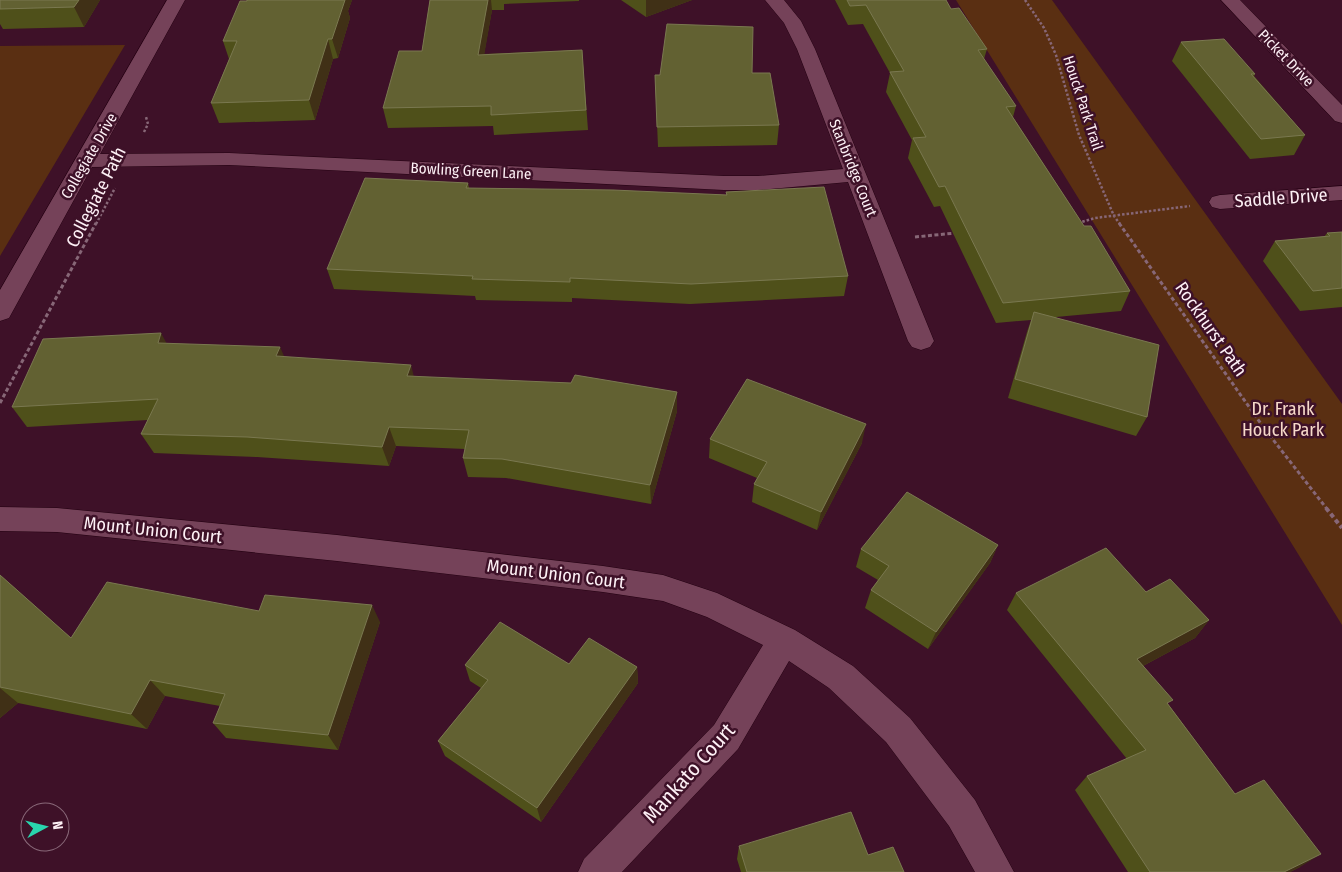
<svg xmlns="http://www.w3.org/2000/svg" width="1342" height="872" font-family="'Fira Sans Condensed',sans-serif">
<rect width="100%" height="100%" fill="#3e1128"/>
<!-- green -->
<path fill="#5a2f12" d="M956,0H1052L1342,404V625Z
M125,45L0,256V46Z"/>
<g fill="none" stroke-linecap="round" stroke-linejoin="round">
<!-- minor casing -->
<g stroke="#230011" stroke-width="1">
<path id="minor" d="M167,0H185L100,154L229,153L724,176H758L843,169L797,49L784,23L765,0H784L801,21L815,49L934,341L930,347L921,350L912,347L908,341L848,182L758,190H724L229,165L92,167L9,318L0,321V290Z
M1221,0H1240L1342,105V123L1335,121Z
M1342,186V200L1220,209L1212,207L1209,202L1212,197L1220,195Z
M0,507L57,508L337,535L603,566L663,575L717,593L795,630L853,666L910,718L975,800L1014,872H975L949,826L886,742L829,688L789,661L738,749L622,872H578L584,859L714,725L763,645L707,617L663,601L603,592L337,561L57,532L0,531Z"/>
</g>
<!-- path-far2 -->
<path stroke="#876777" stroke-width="2.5" stroke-dasharray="2.5 2" stroke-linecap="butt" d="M1025,0L1044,28L1056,55L1079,135L1114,216L1120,224
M144,132L148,124L146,117
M1078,223L1095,218L1190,206
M96,224L115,188"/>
<!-- path-far1 -->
<path stroke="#876777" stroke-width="3" stroke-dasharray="4 2.5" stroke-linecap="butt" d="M1119,223L1264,428L1327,509
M915,237L956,233
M0,403L96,223"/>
<!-- path -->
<path stroke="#876777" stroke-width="4" stroke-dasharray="4.5 3" stroke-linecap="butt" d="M1326,508L1342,528"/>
<!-- minor -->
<use href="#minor" fill="#754259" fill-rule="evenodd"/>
</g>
<!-- wall -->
<path fill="#4f501a" d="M0,0H100L84,27L3,29L0,24Z
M247,0H352L348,11L350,18L338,58L333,59L315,120L219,123L211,103L229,59L223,41Z
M430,0H579V1L504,4V10H492L484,54L582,50L588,130L494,135L493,126L388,128L383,108L422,51Z
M621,0H692L646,17Z
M835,0H946L951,9L987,49L984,59L1016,106L1013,117L1084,226L1130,291L1121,311L1056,317L1147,417L1136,436L1008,398L1027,332L1031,320L996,323L940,206L934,207L908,158L912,140L886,92L890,73L863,24L848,25Z
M1181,42L1255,74L1254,76L1305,135L1294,155L1250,159L1172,61Z
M752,73L779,125L777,145L658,147L655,75Z
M468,183L469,188L726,195V192L848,276L844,296L690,304L572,298V302L476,300L475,296L334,289L327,269Z
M1342,232V307L1300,311L1263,261L1275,241L1324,237L1327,233Z
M167,343L284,357L414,376L677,411L651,504L506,478L468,477L463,458L465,449L396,446L389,466L257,457L154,453L141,434L148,420L27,427L12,407Z
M710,439L862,443L817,530L752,502L754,484L757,478L709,458Z
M998,545L990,563L928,649L865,608L871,590L878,580L856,567L861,549Z
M0,575L71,638L380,622L338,750L226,738L213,723L220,706L165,696L147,729L18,703L0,718Z
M1016,593L1209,620L1195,638L1143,666L1168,704L1235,794L1300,867L1290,872H1128L1075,790L1087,776L1127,759L1007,610Z
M569,664L637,667L638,683L541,822L445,756L438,741L481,688L470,681L465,665Z
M739,846L868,855L904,872H741L737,859Z"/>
<!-- shaded-wall -->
<path fill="#403016" d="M79,0H100L84,27L74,7Z
M341,0H352L348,11L350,18L338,58L332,39Z
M488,0H491L492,10L481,74L478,55Z
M646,0H692L646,17Z
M328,39L333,59L315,120L309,100Z
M161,333L172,353L158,343Z
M280,347L289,367L276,356Z
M411,365L416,385L407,376Z
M677,392V411L651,504L650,485Z
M866,424L862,443L817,530L821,512Z
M389,427L396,446L389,466L382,447Z
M998,545L990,563L928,649L936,632Z
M372,605L380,622L338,750L328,735Z
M1209,620L1195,638L1124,676L1137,659Z
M637,667L638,683L541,822L537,808Z
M150,680L165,696L147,729L131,714Z
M0,688L18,703L0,718Z
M1321,854L1300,867L1290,872H1284Z"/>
<!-- building -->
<path fill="#626132" stroke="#7a7850" d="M0,0H79L74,7L0,9Z
M247,0H345L332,39H328L309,100L211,103L237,41H223L240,1H247Z
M430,0H488L478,55L582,50L586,110L491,115V106L383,108L399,51H422Z
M847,0H946L951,9L959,8L987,49L978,50L1016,106L1006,107L1084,226H1091L1130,291L1003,303L945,186L939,187L913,138L926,137L890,72L904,71L866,5L850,6Z
M667,24L753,27L752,73H770L779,125L657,127L655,75H660Z
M1224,39L1255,74H1251L1305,135L1261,139L1181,42Z
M365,178L468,183L466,188L613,190L727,195L726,192L824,187L848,276L691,284L570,278V282L472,279L473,276L327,269Z
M1342,232V288L1313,291L1275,241L1330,236L1327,233Z
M1034,312L1159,345L1147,417L1015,379Z
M161,333L158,343L280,347L276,356L411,365L407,376L571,383L575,375L677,392L650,485L502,459L463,458L469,430L389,427L382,447L247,437L141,434L158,399L12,407L43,339Z
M747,379L866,424L821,512L754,484L767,462L710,439Z
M907,492L998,545L936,632L871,590L889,566L861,549Z
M1106,548L1146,592L1170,579L1209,620L1137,659L1173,700L1167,703L1235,794L1264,780L1321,854L1284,872H1150L1087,776L1146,750L1016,593Z
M0,575L71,638L107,582L259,611L265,595L372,605L328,735L213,723L225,694L150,680L131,714L0,687Z
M500,622L569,664L589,638L637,667L537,808L438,741L488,680L465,665Z
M851,812L868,855L893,847L904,872H747L739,846Z"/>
<g text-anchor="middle" stroke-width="5" stroke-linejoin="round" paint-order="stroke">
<!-- far-street labels -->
<g font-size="15" fill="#fdf0f5" stroke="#3e1128">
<text transform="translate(1286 58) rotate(46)" y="5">Picket Drive</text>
<text transform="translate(1083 103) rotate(72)" y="5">Houck Park Trail</text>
<text transform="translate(89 156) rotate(-60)" y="5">Collegiate Drive</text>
<text transform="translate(853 168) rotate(68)" y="5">Stanbridge Court</text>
<text transform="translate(471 171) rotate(3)" y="5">Bowling Green Lane</text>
</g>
<!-- street labels -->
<g font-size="18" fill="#fdf0f5" stroke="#3e1128">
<text transform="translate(96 197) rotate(-63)" y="6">Collegiate Path</text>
<text transform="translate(1281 198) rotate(-4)" y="6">Saddle Drive</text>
<text transform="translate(1211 329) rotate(55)" y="6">Rockhurst Path</text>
<text transform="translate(153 530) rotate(6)" y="6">Mount Union Court</text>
<text transform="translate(556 574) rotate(7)" y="6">Mount Union Court</text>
</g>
<!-- park labels -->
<g font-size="18" fill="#f7daca" stroke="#3e1128">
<text x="1283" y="415">Dr. Frank<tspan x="1283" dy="21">Houck Park</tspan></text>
</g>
<!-- near-street labels -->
<g font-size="21" fill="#fdf0f5" stroke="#3e1128">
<text transform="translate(689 773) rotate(-48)" y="7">Mankato Court</text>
</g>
</g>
<!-- north arrow -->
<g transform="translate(45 827) rotate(83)"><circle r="24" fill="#3e1128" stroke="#8a6a7a"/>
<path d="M0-4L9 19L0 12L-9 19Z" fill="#29d5ad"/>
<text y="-8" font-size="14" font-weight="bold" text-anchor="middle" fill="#fdf0f5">N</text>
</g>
</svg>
